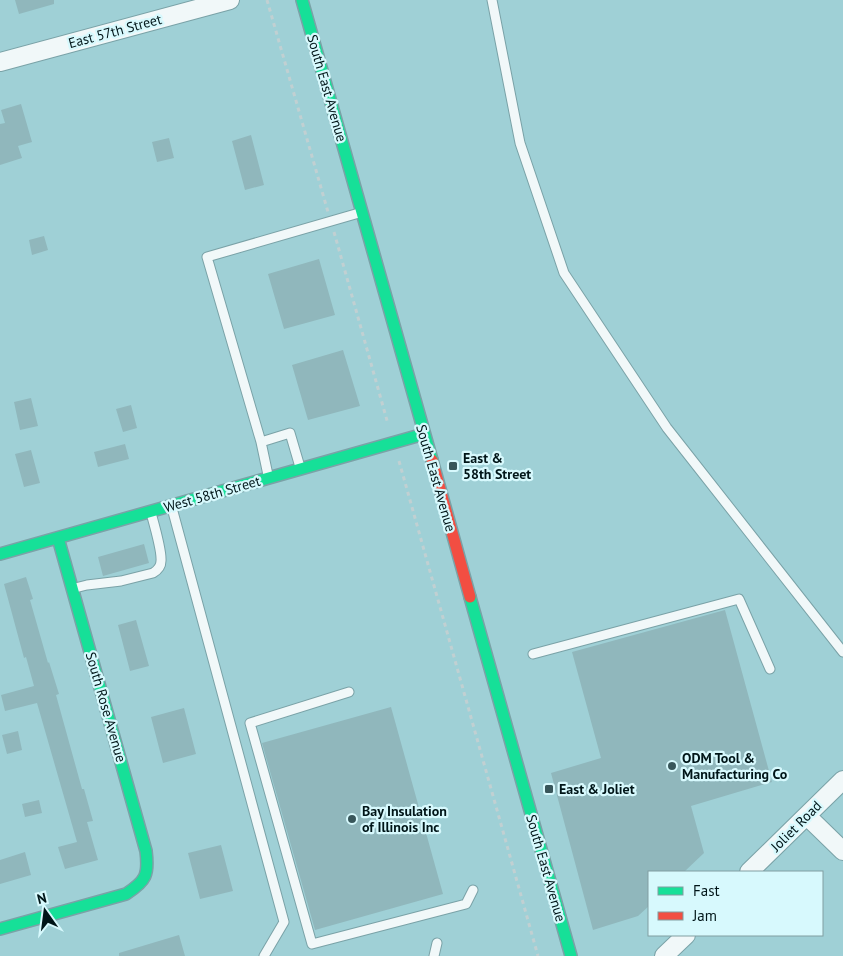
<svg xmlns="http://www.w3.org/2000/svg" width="843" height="956" font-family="'PT Sans',sans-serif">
<rect width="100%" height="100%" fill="#9fd0d6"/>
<!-- building -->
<path fill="#90b7bc" d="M15,0H54V4L19,14Z
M21,104L32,142L18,146L22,158L0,165V124L5,123L1,110Z
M251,135L264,185L245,190L232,141Z
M169,138L174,158L157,162L152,142Z
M44,236L48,250L32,255L29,240Z
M319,259L335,315L284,329L268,274Z
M343,350L360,406L308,420L292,365Z
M31,398L38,426L20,430L14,402Z
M131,405L137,428L123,432L116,409Z
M125,444L129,459L98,467L94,452Z
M31,450L40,483L24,487L15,454Z
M144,544L149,563L103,576L98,557Z
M26,577L33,599L30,600L48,663L49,662L59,694L56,695L82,789H84L93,821L87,822L98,860L65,869L58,847L77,842L37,703L5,711L1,695L34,686L26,657L24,658L4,584Z
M725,610L772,782L691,806L704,853L684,872H649V906L638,916L593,930L551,773L601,758L572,652Z
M136,620L149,666L130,671L118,625Z
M391,707L443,894L315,930L262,743Z
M184,708L196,754L163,763L151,717Z
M18,731L22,750L7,754L2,735Z
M39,800L42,813L25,817L22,804Z
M221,845L233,891L200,899L188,853Z
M25,852L31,875L0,884V860Z
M179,935L185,956H119V953Z"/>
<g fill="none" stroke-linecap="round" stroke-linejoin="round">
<!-- lane casing -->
<g stroke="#7aa2a7" stroke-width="11">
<path id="lane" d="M492,0L520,143L564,273L667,428L843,652
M261,442L268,475
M300,467L290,433L261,442L207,257L359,213
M172,508L284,922L264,956
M75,588L87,585L121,581L153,573C158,570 161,567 161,561C162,551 154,524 151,513
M533,654L739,599L770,669
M349,692L250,723L312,944L466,904L473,890
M434,956L437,943"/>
</g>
<!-- street casing -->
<g stroke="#7aa2a7" stroke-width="20">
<path id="street" d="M0,62L230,0
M807,816L843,851
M749,872L843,780
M664,956L686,935"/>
</g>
<!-- fast casing -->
<g stroke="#7aa2a7" stroke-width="14">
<path id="fast" d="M302,0L432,460
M0,554L424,434
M470,597L571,956
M0,929L126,894C146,881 149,875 146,851L58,538"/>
</g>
<!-- jam casing -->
<g stroke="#7aa2a7" stroke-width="14">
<path id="jam" d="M432,460L470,597"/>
</g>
<!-- path -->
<path stroke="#c1d0d2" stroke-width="3" stroke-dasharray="4 4" stroke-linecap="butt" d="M267,0L328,212
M334,232L388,424
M399,461L538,956"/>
<!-- lane -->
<use href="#lane" stroke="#f1f8f9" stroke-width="9"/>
<!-- street -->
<use href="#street" stroke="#f1f8f9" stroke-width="18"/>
<!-- fast -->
<use href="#fast" stroke="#16e098" stroke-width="11"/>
<!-- jam -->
<use href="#jam" stroke="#f24e42" stroke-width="11"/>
</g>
<!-- markers -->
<g fill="#38565a" stroke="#d7f9fd" stroke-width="2">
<rect x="448" y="461" width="10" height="10" rx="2.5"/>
<circle cx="672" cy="766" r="5"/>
<rect x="544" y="784" width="10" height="10" rx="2.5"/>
<circle cx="352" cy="819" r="5"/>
</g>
<g text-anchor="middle" stroke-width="4.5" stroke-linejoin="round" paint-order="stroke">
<!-- street labels -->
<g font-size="14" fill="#001518" stroke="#d7f9fd">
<text transform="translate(115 31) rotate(-15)" y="5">East 57th Street</text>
<text transform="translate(327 88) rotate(74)" y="5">South East Avenue</text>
<text transform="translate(436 478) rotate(74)" y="5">South East Avenue</text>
<text transform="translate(212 494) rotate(-16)" y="5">West 58th Street</text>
<text transform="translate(106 707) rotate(74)" y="5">South Rose Avenue</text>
<text transform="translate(796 826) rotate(-45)" y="5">Joliet Road</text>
<text transform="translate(546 868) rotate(74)" y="5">South East Avenue</text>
</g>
<!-- poi labels -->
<g font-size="14" font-weight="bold" fill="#001518" stroke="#d7f9fd" text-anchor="start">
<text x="463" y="463">East &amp;<tspan x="463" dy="16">58th Street</tspan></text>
<text x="682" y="763">ODM Tool &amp;<tspan x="682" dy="16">Manufacturing Co</tspan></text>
<text x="559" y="794">East &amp; Joliet</text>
<text x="362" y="816">Bay Insulation<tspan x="362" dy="16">of Illinois Inc</tspan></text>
</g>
</g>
<!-- legend -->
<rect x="648" y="871" width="175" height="65" fill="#d7f9fd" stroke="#819ea1"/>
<rect x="658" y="887" width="25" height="8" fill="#16e098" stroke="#819ea1"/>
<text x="693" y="896" font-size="15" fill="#001518">Fast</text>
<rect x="658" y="912" width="25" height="8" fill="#f24e42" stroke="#819ea1"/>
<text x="693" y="921" font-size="15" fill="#001518">Jam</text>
<!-- north arrow -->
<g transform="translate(45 911) rotate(346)" stroke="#d7f9fd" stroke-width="4" paint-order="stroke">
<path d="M0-4L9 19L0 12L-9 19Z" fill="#001518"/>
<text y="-8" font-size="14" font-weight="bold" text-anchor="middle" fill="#001518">N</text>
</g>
</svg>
